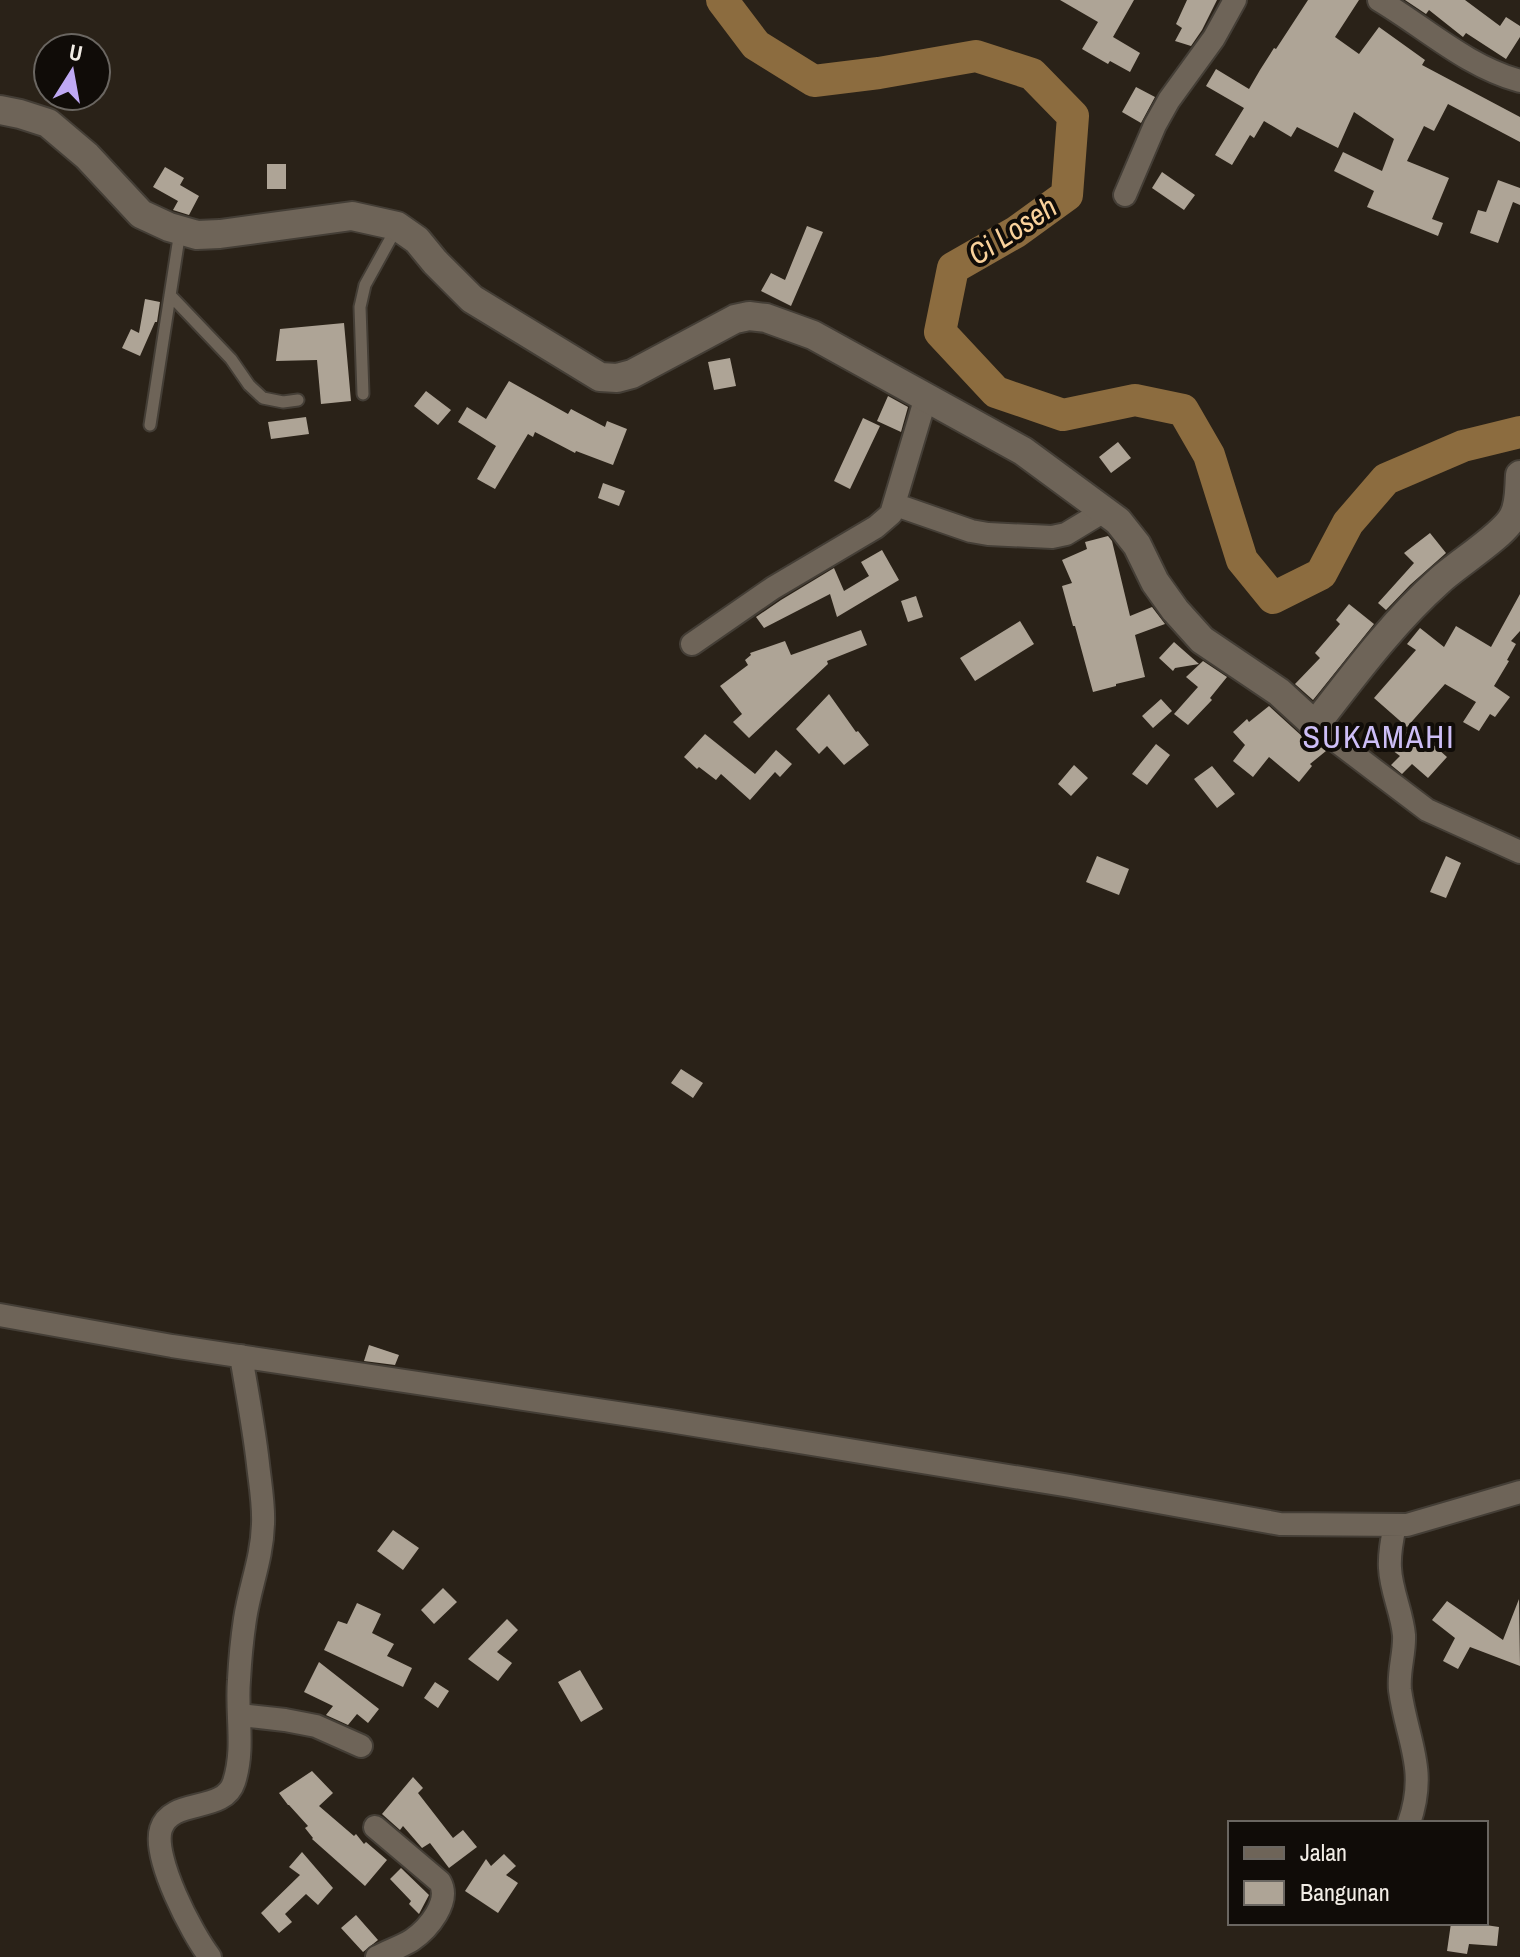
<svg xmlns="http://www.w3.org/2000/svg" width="1520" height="1957" font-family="'Archivo Narrow',sans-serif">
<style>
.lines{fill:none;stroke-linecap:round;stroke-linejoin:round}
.river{stroke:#8c6c3f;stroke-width:32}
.building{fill:#aea496}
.service-casing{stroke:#443e36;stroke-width:15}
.minor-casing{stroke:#443e36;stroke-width:26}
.tertiary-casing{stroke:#443e36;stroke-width:32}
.service{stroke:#6e6458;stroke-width:11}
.minor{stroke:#6e6458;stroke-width:22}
.tertiary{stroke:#6e6458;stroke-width:28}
.labels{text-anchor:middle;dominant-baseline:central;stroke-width:8;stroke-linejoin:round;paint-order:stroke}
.water-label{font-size:30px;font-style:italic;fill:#f9d19b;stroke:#100c08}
.quarter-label{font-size:32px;letter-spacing:2px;fill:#cdbef7;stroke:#100c08}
</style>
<rect width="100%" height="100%" fill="#2a2218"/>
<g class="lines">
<path class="river" d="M722,0l34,45 58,36 65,-8 97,-17 56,18 41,42 -6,79 -51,37 -63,36 -13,64 56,60 67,23 72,-15 48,10 26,45 33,105 31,38 48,-24 27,-51 38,-44 77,-33 57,-14"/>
</g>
<path class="building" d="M1060,0h74l-21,37 27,16 -10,19 -20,-11 -2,3 -26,-15 16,-27z
M1187,0h30l-15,30 -11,16 -16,-5 7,-13 -6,-4z
M1308,0h51l-24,37 24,17 20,-27 46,33 -3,5 98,52v25l-72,-38 -14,27 -10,-5 -17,35 42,17 -17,41 11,4 -5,13 -71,-29 7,-16 -40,-20 9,-19 39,19 12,-32 -40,-27 -16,36 -41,-21 -6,10 -27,-16 -10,17 -4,-3 -18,30 -17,-10 29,-47 -38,-22 10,-17 33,20 11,-19 14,-22 2,1z
M1405,0h60l35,26 6,-9 14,9v11l-14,22 -40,-26 -3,4 -34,-27 -3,4z
M1136,87l19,10 -14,26 -19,-11z
M267,164h19v25h-19z
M165,167l19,11 -4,7 19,11 -10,19 -16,-5 5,-9 -25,-14z
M1162,172l33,23 -11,15 -32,-22z
M1498,180l22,8v17l-7,-3 -15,41 -28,-10 8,-23 8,2z
M807,226l16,6 -32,74 -30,-15 10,-18 14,7z
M145,299l15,3 -3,20h-2l-15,34 -18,-8 9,-19 8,4z
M344,323l7,78 -30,3 -4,-44 -41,1 4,-32z
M730,358l6,28 -22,4 -6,-28z
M509,381l59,33 3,-5 34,18 2,-6 20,8 -14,36 -37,-14 -1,2 -40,-21 -2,5 -5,-3 -33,55 -18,-10 19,-33 -38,-24 9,-15 19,12z
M426,391l25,19 -13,15 -24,-19z
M888,396l20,11 -7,25 -24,-11z
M306,417l3,17 -38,5 -3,-17z
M863,418l17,8 -30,63 -16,-8z
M1118,442l13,16 -20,15 -12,-16z
M603,483l22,8 -6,15 -21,-8z
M1430,533l16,20 -36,32 -24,25 -8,-7 36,-40 -10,-10z
M1108,536l4,5 18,75 22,-9 13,17 -30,11 10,42 -29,7v2l-23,6 -18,-66h-2l-11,-40 10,-3 -10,-23 25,-11 -2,-7z
M882,550l17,30 -62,37 -7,-23 -66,34 -8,-11 25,-17 53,-32 10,23 25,-15 -8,-14z
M1520,594v37l-9,10 5,3 -9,16 2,1 -15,25 16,11 -15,20 -5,-3 -11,17 -16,-9 13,-20 -31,-18 -38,43 -33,-29 42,-48 -9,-6 13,-16 24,19 12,-21 35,21z
M916,596l7,21 -15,5 -7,-21z
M1349,604l25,20 -61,76 -18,-16 25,-26 -5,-5 25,-29 -4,-4z
M1020,621l14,23 -59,37 -15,-23z
M861,630l6,15 -40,16 1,3 -79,74 -16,-16 9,-8 -22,-28 28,-21 -3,-5 6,-5 -1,-2 35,-12 6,14z
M1174,642l25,22 -24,4 -2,3 -14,-13z
M1203,661l24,16 -17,21 2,2 -24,25 -14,-11 24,-27 -12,-10z
M829,694l27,38 2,-1 11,14 -25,20 -17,-19 -8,8 -23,-25z
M1161,699l11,12 -19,17 -11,-12z
M1269,706l35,32 10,4 12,9 -16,13 2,2 -13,16 -30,-25 -16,20 -20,-16 12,-16 -12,-13 14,-13 2,3z
M1412,726l35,31 -19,21 -16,-14 -10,10 -11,-9 9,-9 -8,-6z
M705,734l50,40 21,-24 16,14 -12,13 -5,-5 -25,28 -29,-26 -5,6 -17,-13 -2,2 -13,-12z
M1156,744l14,11 -23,30 -15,-11z
M1074,765l14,13 -17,18 -13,-12z
M1212,766l23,28 -18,14 -23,-29z
M1097,856l32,13 -10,26 -33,-13z
M1446,856l15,7 -15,35 -16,-6z
M681,1069l22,14 -10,15 -22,-15z
M369,1345l30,10 -4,10 -31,-4z
M393,1530l26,18 -16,22 -26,-19z
M443,1588l14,14 -23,22 -13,-14z
M1519,1599l1,67 -50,-19 -12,22 -15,-8 12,-23 -23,-18 15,-19 56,39z
M357,1603l24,11 -9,19 22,11 -7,12 25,12 -9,19 -79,-37 14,-29 9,3z
M507,1619l11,11 -21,22 15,11 -14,18 -30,-22z
M319,1662l60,47 -11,14 -11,-9 -9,11 -22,-10 7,-9 -29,-14z
M580,1670l23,39 -22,13 -23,-40z
M435,1682l14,9 -11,17 -14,-10z
M312,1771l21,22 -14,13 35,30 2,-2 8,10 2,-2 21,18 -22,26 -53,-47 1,-1 -8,-10 3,-2 -19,-21h-1l-9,-12z
M413,1777l10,11 -5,5 35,45 10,-8 14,17 -28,21 -19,-25 -8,5 -19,-22 -3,4 -18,-16z
M302,1852l31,36 -15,17 -12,-11 -21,20 7,8 -13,11 -18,-20 39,-38 -11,-8z
M504,1854l12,12 -10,9 12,8 -20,30 -33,-22 21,-32 5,7z
M401,1868l28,27 -10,19 -10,-10 2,-3 -21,-22z
M356,1915l22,25 -15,12 -22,-24z
M1451,1923h21l27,4 -2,19 -28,-2 -2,10 -20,-3z"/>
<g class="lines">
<defs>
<path id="service" d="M170,295l61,64 18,26 14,13 20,4 15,-2
M363,394l-3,-87 5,-22 32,-58
M150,425l30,-194"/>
<path id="minor" d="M1379,0c47,28 87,66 141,81
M1125,195l30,-70 14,-25 45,-62 21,-38
M896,505l75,26 17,3 64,3 14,-3 38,-23
M692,644l81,-56 103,-61 15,-13 35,-117
M1315,725l112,85 93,42
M0,1315l172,31 492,74 406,66 210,38 127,1 113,-33
M1395,1525c-3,14 -6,29 -5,43 1,23 12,44 14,67 1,18 -6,36 -4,55 7,51 28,79 9,133
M240,1715l45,5 31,6 45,20
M375,1827l65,55c11,20 -12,47 -28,58 -11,7 -24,11 -35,17
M210,1957c-18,-23 -58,-100 -49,-128 10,-32 63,-15 73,-47 11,-34 2,-68 5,-102 1,-20 3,-41 6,-61 5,-33 17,-60 18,-95 1,-20 -3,-41 -5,-60 -4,-36 -11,-72 -17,-108"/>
<path id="tertiary" d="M0,110l20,4 28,9 39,33 54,58 28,13 28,8 23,-1 132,-18 45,10 20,14 18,22 37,37 128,78 17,1 15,-4 103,-55 14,-3 17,2 47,17 210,116 95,70 19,24 18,37 20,28 27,30 77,52 36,33c39,-50 77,-102 124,-144 18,-17 64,-45 74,-64 7,-12 6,-28 7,-42"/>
</defs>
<use href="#service" class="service-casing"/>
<use href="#minor" class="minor-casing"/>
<use href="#tertiary" class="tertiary-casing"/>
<use href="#service" class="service"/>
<use href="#minor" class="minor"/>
<use href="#tertiary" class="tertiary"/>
</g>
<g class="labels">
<g class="water-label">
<text transform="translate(1012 230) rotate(-33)">Ci Loseh</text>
</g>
<g class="quarter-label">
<text x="1379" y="736">SUKAMAHI</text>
</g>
</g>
<rect x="1228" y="1821" width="260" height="104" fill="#100c08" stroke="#6a6661" stroke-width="2"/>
<rect x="1244" y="1847" width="40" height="12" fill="#6e6458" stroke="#6a6661" stroke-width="2"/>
<text x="1300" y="1861" font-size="24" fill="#f2ede6">Jalan</text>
<rect x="1244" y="1881" width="40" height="24" fill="#aea496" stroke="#6a6661" stroke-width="2"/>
<text x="1300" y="1901" font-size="24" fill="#f2ede6">Bangunan</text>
<g transform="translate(72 72) rotate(11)"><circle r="38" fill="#100c08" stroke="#6a6661" stroke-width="2"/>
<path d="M0-6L14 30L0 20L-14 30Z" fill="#bfa9f4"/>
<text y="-12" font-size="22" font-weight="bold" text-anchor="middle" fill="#f2ede6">U</text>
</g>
</svg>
